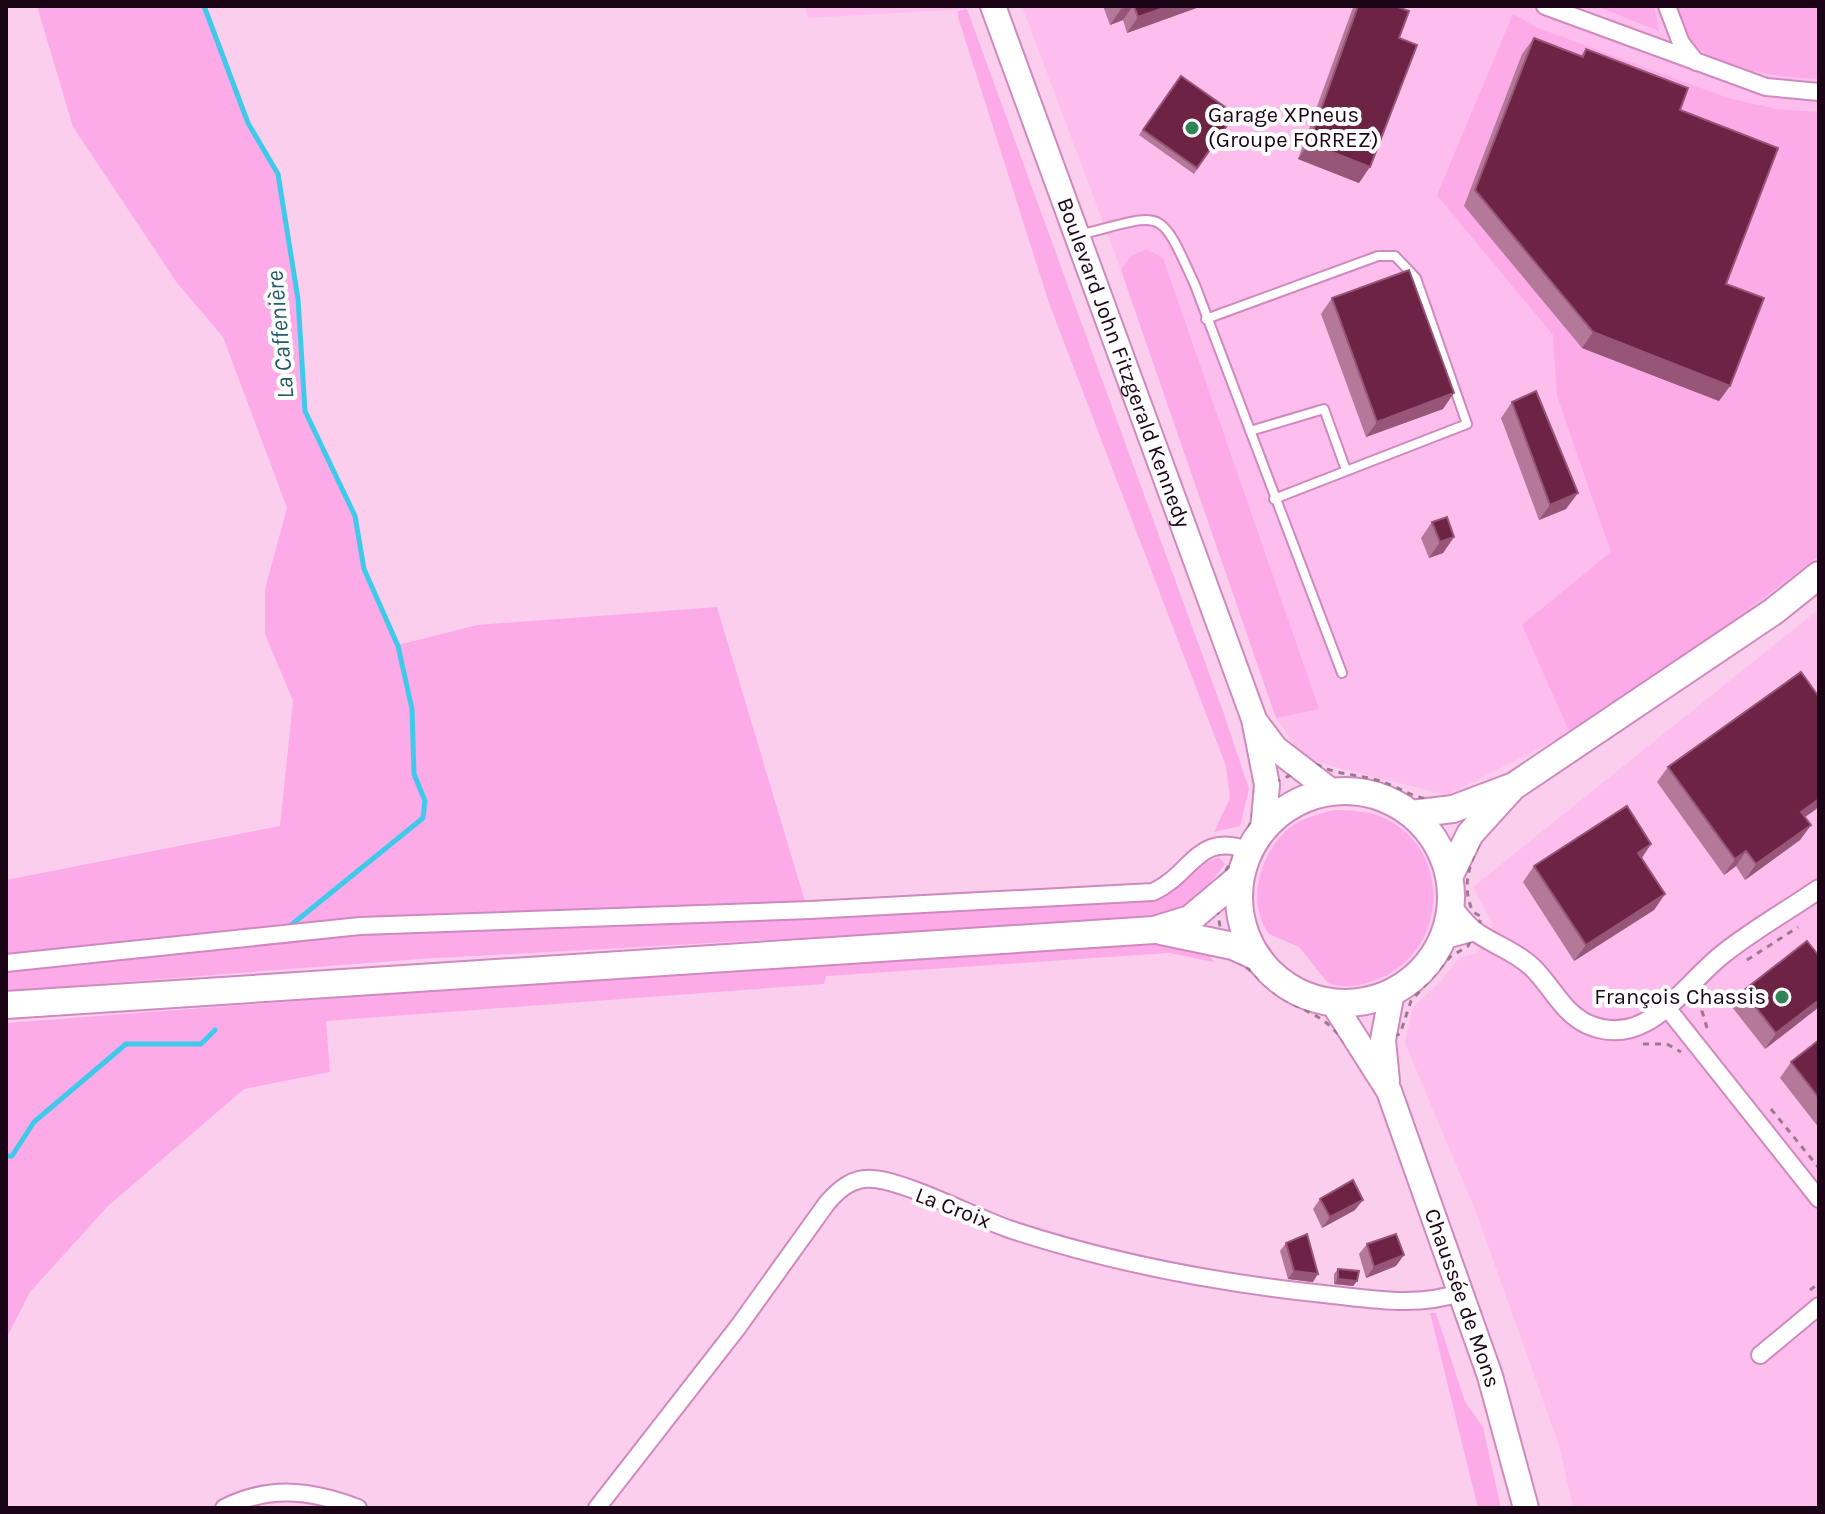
<svg xmlns="http://www.w3.org/2000/svg" width="1825" height="1514" font-family="Karla,sans-serif">
<style>
.built{fill:#fdbded}
.green{fill:#fcabe8}
.lines{fill:none;stroke-linecap:round;stroke-linejoin:round}
.stream{stroke:#40cae9;stroke-width:5}
.service-casing{stroke:#cf89be;stroke-width:12}
.minor-casing{stroke:#cf89be;stroke-width:20}
.tertiary-casing{stroke:#cf89be;stroke-width:22}
.primary-casing{stroke:#cf89be;stroke-width:28}
.trunk-casing{stroke:#cf89be;stroke-width:30}
.path{stroke:#9c7893;stroke-width:3;stroke-dasharray:6 6;stroke-linecap:butt}
.service{stroke:#fff;stroke-width:8}
.minor{stroke:#fff;stroke-width:16}
.tertiary{stroke:#fff;stroke-width:18}
.primary{stroke:#fff;stroke-width:24}
.trunk{stroke:#fff;stroke-width:26}
.wall{fill:#b47899}
.shaded-wall{fill:#975677}
.building{fill:#6c2344;stroke:#975677;stroke-width:2}
.poi-dot{fill:#308456;stroke:#fff;stroke-width:3}
.labels{text-anchor:middle;dominant-baseline:central;stroke-width:8;stroke-linejoin:round;paint-order:stroke}
.poi-label{font-size:22px;fill:#1b0316;stroke:#fff;text-anchor:start}
.street-label{font-size:22px;fill:#1b0316;stroke:#fff}
.water-label{font-size:24px;font-style:italic;fill:#245b68;stroke:#fff}
</style>
<rect width="100%" height="100%" fill="#fbceee"/>
<path class="built" d="M805,6h161l1,3 -159,9z
M1022,6h797v550l-63,50 -186,127 -123,62 -143,-36 -28,-41 -155,-448z
M1819,609v899h-246l-14,-63 -83,-233 -71,-169 8,-36 27,-25 19,-24 18,-5 16,-29 -20,-37z"/>
<path class="green" d="M37,6h167l44,117 30,51 20,125 7,112 50,105 9,53 34,76 79,-20 240,-18 89,298 -446,18 -354,35v-78l274,-54 13,-125 -28,-67v-45l22,-81 -64,-171 -46,-54 -104,-156z
M1596,6h58l5,24v1z
M1674,6h145v73c-39,-2 -102,-8 -130,-39 -8,-9 -11,-22 -15,-34z
M967,9l257,705 25,75 -9,37 -26,6 16,-34 -4,-32 -177,-463 -91,-286v-6z
M1513,14l25,14 190,70 48,11 43,3v444l-124,93 -125,84 -48,-108 89,-73 -54,-156 -4,-61 -116,-140z
M1146,249l17,9 156,451 -43,9 -155,-448 10,-14z
M1334,810c19,0 37,1 54,10 67,35 57,135 -12,160 -15,6 -33,9 -48,3l-29,-36 -30,-13c-24,-33 -8,-85 23,-108 13,-9 27,-12 42,-16z
M1219,857l6,7 -23,29 2,5 -40,20 -744,41 -414,32v-23l354,-35 796,-33 24,-14 17,-20z
M1165,944l40,5 9,13 -45,-9 -343,23 -2,8 -498,37 4,51 -86,17 -136,117 -78,86 -24,47v-316l409,-31z
M1430,1313h6l29,89 18,25 18,81h-23z"/>
<g class="lines">
<path class="stream" d="M204,6l44,117 30,51 20,125 7,112 50,105 9,53 34,77 14,63 2,65 11,27 -2,17 -133,108
M6,1156h6l22,-34 92,-78h75l14,-14"/>
<defs>
<path id="service" d="M1082,234c83,-20 76,-30 113,51l147,388
M1206,319l172,-63h17l21,22 51,146 -193,75
M1250,431l74,-22 22,61"/>
<path id="minor" d="M1545,6l221,81 53,5
M1667,6l14,37 15,19
M6,963l354,-37 450,-16 343,-18c40,-18 44,-62 97,-41
M1668,1009l151,190
M1760,1355l59,-49
M224,1508c45,-23 88,-18 134,0
M597,1508l141,-181 89,-124c12,-14 26,-26 46,-24 32,2 101,38 136,50 103,34 208,54 315,65 47,5 93,14 138,-2"/>
<path id="tertiary" d="M1451,905c7,9 15,20 25,27 18,13 39,19 56,35 19,18 30,45 55,57 60,27 96,-39 136,-70 30,-24 64,-43 96,-65
M1442,940l33,-9"/>
<g id="primary">
<path id="s1" d="M993,6l261,713 13,66 -4,44"/>
<path d="M1257,724l18,24 56,43"/>
<path id="s2" d="M1333,1003l56,88 101,285 36,132"/>
<path d="M1387,1081l-4,-41 9,-48"/>
</g>
<path id="trunk" d="M1239 897a106 106 0 1 1 212 0a106 106 0 1 1-212 0Z
M1411,814l42,-5 61,-23 260,-175 45,-36
M1450,875l20,-41 40,-44
M1161,931l72,15 24,11
M6,1005l1148,-75 36,-11 50,-42"/>
</defs>
<use href="#service" class="service-casing"/>
<use href="#minor" class="minor-casing"/>
<use href="#tertiary" class="tertiary-casing"/>
<use href="#primary" class="primary-casing"/>
<use href="#trunk" class="trunk-casing"/>
<path class="path" d="M1316,764c19,10 36,10 57,15 24,5 48,27 73,19l32,48c-10,23 -16,42 -5,66l9,5 -14,29 -18,11 -39,44 -11,33 -50,16c-24,-36 -37,-33 -70,-54 -20,-14 -33,-33 -56,-42l-10,-68c19,-23 44,-64 41,-95z
M1747,960l51,-33
M1707,1028l-5,-17 10,-20
M1643,1044h24l14,8
M1771,1109l48,59
M1810,1290l9,-7"/>
<use href="#service" class="service"/>
<use href="#minor" class="minor"/>
<use href="#tertiary" class="tertiary"/>
<use href="#primary" class="primary"/>
<use href="#trunk" class="trunk"/>
</g>
<path class="wall" d="M1103,6h99l-75,27 -4,-13 -13,5z
M1354,6h41l4,32 -40,145 -61,-24 54,-149z
M1534,38l47,18 5,-7 94,61 46,174 4,102 -11,15 -137,-53 -118,-142 58,-152z
M1181,76l54,38 -41,60 -55,-39z
M1332,298l111,111 -77,28 -45,-123z
M1512,402l54,107 -27,11 -38,-102z
M1432,522l22,15 -11,16 -14,5 -8,-20z
M1819,697v110l-14,10 6,8 -11,15 -55,40 -9,-14 -12,9 -67,-93 11,-15z
M1651,844l-9,14 23,36 -11,16 -80,51 -51,-79 11,-16z
M1743,991l76,16 -54,42 -33,-42z
M1819,1040v88l-39,-50 11,-16z
M1320,1199l35,11 -33,18 -9,-19z
M1286,1243l27,39 -25,-3 -8,-28z
M1367,1244l29,22 -30,12 -7,-24z
M1338,1269l19,12 -4,5 -19,-2v-10z"/>
<path class="shaded-wall" d="M1129,6h4l-10,14 -13,5 11,-16z
M1169,6h33l-75,27 11,-16z
M1309,143l61,24 -11,16 -61,-24z
M1593,332l137,54 -11,15 -137,-53z
M1454,393l-11,16 -77,28 11,-15z
M1578,493l-12,16 -27,11 11,-15z
M1454,537l-11,16 -14,5 11,-16z
M1819,799v8l-28,20 10,-15z
M1811,825l-11,15 -55,40 11,-16z
M1651,844l-11,16 -2,-7z
M1746,851l-10,15 -12,9 11,-16z
M1665,894l-11,16 -80,51 12,-16z
M1819,1000v7l-54,42 11,-16z
M1363,1200l-8,10 -33,18 8,-11z
M1404,1255l-8,11 -30,12 8,-11z
M1294,1271l24,3 -5,8 -25,-3z
M1338,1279l19,2 -4,5 -19,-2z"/>
<path class="building" d="M1134,6h35l-31,11z
M1358,6h37l14,5 -10,27 18,7 -47,122 -61,-24z
M1534,38l49,19 3,-8 102,39 -8,22 98,38 -52,136 38,14 -34,88 -137,-54 -118,-142z
M1181,76l54,38 -38,54 -54,-38z
M1409,270l45,123 -77,29 -45,-124z
M1536,391l42,102 -28,12 -38,-103z
M1447,517l7,20 -14,5 -8,-20z
M1801,672l18,25v102l-18,13 10,13 -55,39 -10,-13 -11,8 -67,-92z
M1627,806l24,38 -13,9 27,41 -79,51 -52,-79z
M1807,941l12,15v44l-43,33 -33,-42z
M1819,1040v58l-28,-36z
M1353,1180l10,20 -33,17 -10,-18z
M1307,1234l11,40 -24,-3 -8,-28z
M1396,1234l8,21 -30,12 -7,-23z
M1338,1269l21,2 -2,10 -19,-2z"/>
<g class="poi-dot">
<circle cx="1192" cy="128" r="8"/>
<circle cx="1782" cy="997" r="8"/>
</g>
<g class="labels">
<g class="poi-label">
<text x="1208" y="115">Garage XPneus<tspan x="1208" dy="25">(Groupe FORREZ)</tspan></text>
<text x="1766" y="997" text-anchor="end">François Chassis</text>
</g>
<g class="street-label">
<text stroke="none"><textPath href="#s1" startOffset="380">Boulevard John Fitzgerald Kennedy</textPath></text>
<text transform="translate(953 1208) rotate(21)">La Croix</text>
<text stroke="none"><textPath href="#s2" startOffset="324">Chaussée de Mons</textPath></text>
</g>
<g class="water-label">
<text transform="translate(280 335) rotate(-95)">La Caffenière</text>
</g>
</g>
<rect width="1825" height="1514" fill="none" stroke="#1b0316" stroke-width="16"/>
</svg>
